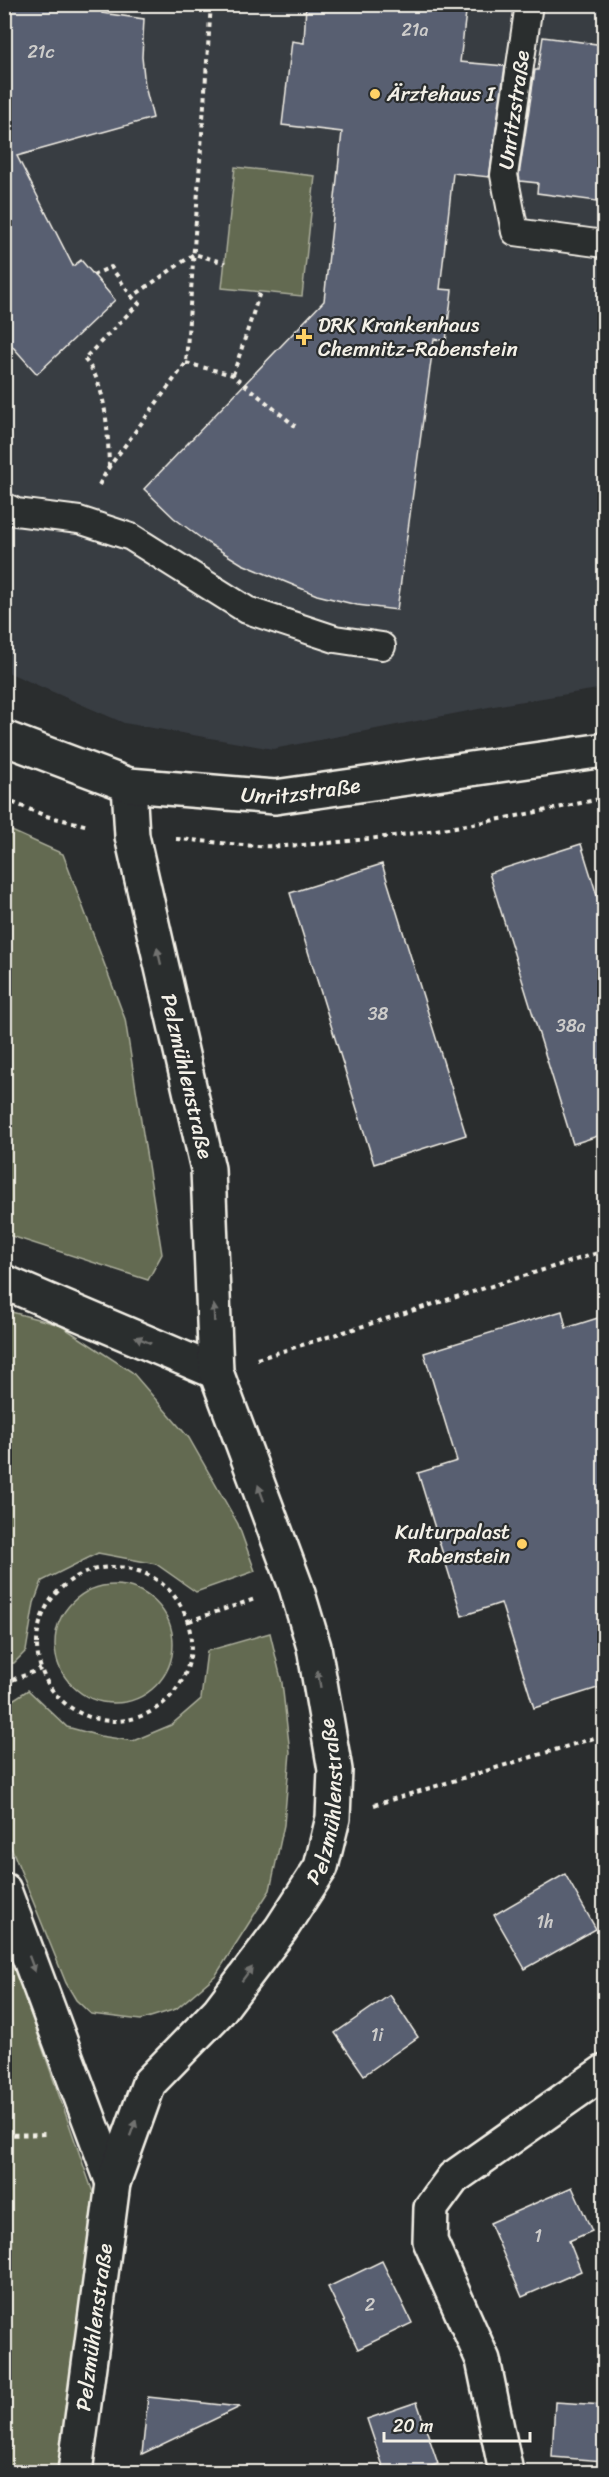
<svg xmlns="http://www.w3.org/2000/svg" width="609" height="2477" font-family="Sriracha,sans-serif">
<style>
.built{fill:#383c42}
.green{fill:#636b51;stroke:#acae9c;stroke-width:1.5}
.building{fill:#595f71;stroke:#f4f1e8;stroke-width:1.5}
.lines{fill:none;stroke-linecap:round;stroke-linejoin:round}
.lane-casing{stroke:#f4f1e8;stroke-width:30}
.street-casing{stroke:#f4f1e8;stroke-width:38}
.secondary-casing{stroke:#f4f1e8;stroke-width:38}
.path{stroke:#f4f1e8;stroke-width:4;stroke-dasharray:4.5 4.5;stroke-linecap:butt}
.lane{stroke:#2a2d2e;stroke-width:26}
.street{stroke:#2a2d2e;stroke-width:33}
.secondary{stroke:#2a2d2e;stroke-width:33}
.oneway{fill:#71726f}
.poi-dot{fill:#ffd166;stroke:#2a2d2e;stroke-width:2}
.labels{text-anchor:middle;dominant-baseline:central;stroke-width:4.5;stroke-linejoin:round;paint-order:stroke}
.number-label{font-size:18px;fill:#cdccca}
.poi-label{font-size:21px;fill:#f4f1e8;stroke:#2a2d2e;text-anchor:start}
.street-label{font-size:21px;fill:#f4f1e8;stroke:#2a2d2e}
</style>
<rect width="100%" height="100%" fill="#2a2d2e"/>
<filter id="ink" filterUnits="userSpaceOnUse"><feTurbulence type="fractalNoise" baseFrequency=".0167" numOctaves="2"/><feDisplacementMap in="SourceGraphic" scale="12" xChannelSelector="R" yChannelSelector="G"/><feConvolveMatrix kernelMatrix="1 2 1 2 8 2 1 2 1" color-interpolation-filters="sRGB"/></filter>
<g filter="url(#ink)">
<path class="built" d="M5,5h599v683l-110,18 -221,43 -149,-26 -119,-52z"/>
<path class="green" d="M235,167l80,9 -13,120 -80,-8z
M5,828l58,26 62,165 37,235 -14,26 -143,-46z
M4,1310l56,15 72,47 57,66 49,86 17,47 -59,21 -40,-28 -58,-11 -56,28 -8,22 -8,48 -12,12 -9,1z
M55 1644a59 59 0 1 1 118 0a59 59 0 1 1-118 0Z
M270,1633l12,50 8,69 -6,73 -14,65 -54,85 -40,34 -35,11 -50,-6 -15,-14 -10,-17 -61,-151v-127l23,-15 39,37 33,9 33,5 38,-16 30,-26 6,-48z
M4,1938l92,263 -34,271h-57z"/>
<path class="building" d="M4,4h99l-1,9 42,6 -2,38 3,29 8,32 -136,38 56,110 8,-6 34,40 -78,74 -33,-37z
M306,4h161l-7,58 45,4 -16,111 -36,-4 -13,116 12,1 -6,51 -12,-2 -37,271 -40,-5 -40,-10 -75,-31 -36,-22 -32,-24 -30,-29 180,-188 18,-169 -60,-7 10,-84 12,2z
M543,37l61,8v157l-67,-9 1,-10 -18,-2 -1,-6 16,-105h3z
M581,844l23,74v216l-31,10 -84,-271z
M382,864l84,271 -92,29 -84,-271z
M562,1311l4,17 38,-12v370l-70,22 -33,-105 -39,13 -44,-143 39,-12 -33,-108z
M565,1874l31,55 -71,40 -31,-54z
M390,1995l28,42 -54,38 -29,-42z
M572,2187l20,44 -23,10 12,30 -59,26 -32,-74z
M382,2261l30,62 -54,26 -30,-62z
M148,2397l92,10 -98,47z
M417,2402l21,62 -24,8h-29l-18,-53z
M555,2402l49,3v56l-52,-4z"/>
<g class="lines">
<defs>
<path id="lane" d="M529,4l-25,171 11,57 89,12
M4,506l12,6 63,8 52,17 116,73 88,29 47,7"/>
<g id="street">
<path d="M4,1282l212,90"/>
<path d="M4,1890l109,293"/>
<path id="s1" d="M75,2472l38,-289 36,-100 70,-72 62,-82 40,-62 12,-49 2,-48 -21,-123 -18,-60 -80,-215 -8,-203 -76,-333 -3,-51"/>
<path d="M506,2472l-23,-112 -53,-119 1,-33 22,-30 151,-106"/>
</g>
<g id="secondary">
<path id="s2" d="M4,738l125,47 146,12 329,-47"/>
</g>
</defs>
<use href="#lane" class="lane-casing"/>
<use href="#street" class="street-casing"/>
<use href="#secondary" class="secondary-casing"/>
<path class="path" d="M93,275l18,-8 21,30 62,-43 31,9
M186,363l47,12 62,51
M233,375l27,-83
M109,467c-1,-32 -2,-85 -25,-108l55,-56 -7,-6
M99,485l10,-18 77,-104 25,-359
M4,799l42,17 43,10
M176,839c36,2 74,9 109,7 109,-6 214,-25 319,-48
M257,1359l347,-108
M37 1644a77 77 0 1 1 154 0a77 77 0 1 1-154 0Z
M189,1621l66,-22
M4,1683l37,-14
M374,1805l230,-70
M4,2135l45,-1"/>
<use href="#lane" class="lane"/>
<use href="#street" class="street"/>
<use href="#secondary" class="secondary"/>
</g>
<defs><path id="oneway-solid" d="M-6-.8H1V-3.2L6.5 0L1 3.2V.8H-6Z" transform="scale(1.5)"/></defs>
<g class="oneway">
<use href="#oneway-solid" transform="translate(159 956) rotate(-103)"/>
<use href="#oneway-solid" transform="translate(214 1313) rotate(-92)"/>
<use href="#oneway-solid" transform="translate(143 1340) rotate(-157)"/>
<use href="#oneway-solid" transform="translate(261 1493) rotate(-110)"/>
<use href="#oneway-solid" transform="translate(319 1679) rotate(-100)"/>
<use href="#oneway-solid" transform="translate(32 1964) rotate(70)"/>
<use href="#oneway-solid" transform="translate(247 1974) rotate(-53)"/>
<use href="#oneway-solid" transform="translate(133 2128) rotate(-70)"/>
</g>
</g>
<g class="poi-dot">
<circle cx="375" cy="94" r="6"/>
<path d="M301 328h6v6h6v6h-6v6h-6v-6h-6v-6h6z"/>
<circle cx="522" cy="1544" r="6"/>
</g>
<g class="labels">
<g class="number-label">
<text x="415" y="30">21a</text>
<text x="41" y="52">21c</text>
<text x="378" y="1014">38</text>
<text x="571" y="1026">38a</text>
<text x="545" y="1922">1h</text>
<text x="377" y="2035">1i</text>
<text x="538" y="2236">1</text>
<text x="370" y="2305">2</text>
</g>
<g class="poi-label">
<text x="387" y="94">Ärztehaus I</text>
<text x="318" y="325">DRK Krankenhaus<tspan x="318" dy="24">Chemnitz-Rabenstein</tspan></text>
<text x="510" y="1532" text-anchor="end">Kulturpalast<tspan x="510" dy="24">Rabenstein</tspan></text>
</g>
<g class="street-label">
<text transform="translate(514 110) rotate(-82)">Unritzstraße</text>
<text stroke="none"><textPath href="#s2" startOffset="306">Unritzstraße</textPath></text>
<text transform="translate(187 1076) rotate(77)">Pelzmühlenstraße</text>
<text stroke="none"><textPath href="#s1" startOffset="741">Pelzmühlenstraße</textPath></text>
<text stroke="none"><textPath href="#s1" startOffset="146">Pelzmühlenstraße</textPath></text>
</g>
</g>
<rect width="609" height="2477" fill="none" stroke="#2a2d2e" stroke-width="24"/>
<rect x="12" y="12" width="585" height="2453" fill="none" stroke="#f4f1e8" stroke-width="2" filter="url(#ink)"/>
<path d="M384 2432v9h146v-9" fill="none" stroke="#f4f1e8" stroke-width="3"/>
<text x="393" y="2432" font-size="18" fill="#f4f1e8" stroke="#2a2d2e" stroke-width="4.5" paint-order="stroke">20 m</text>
</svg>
